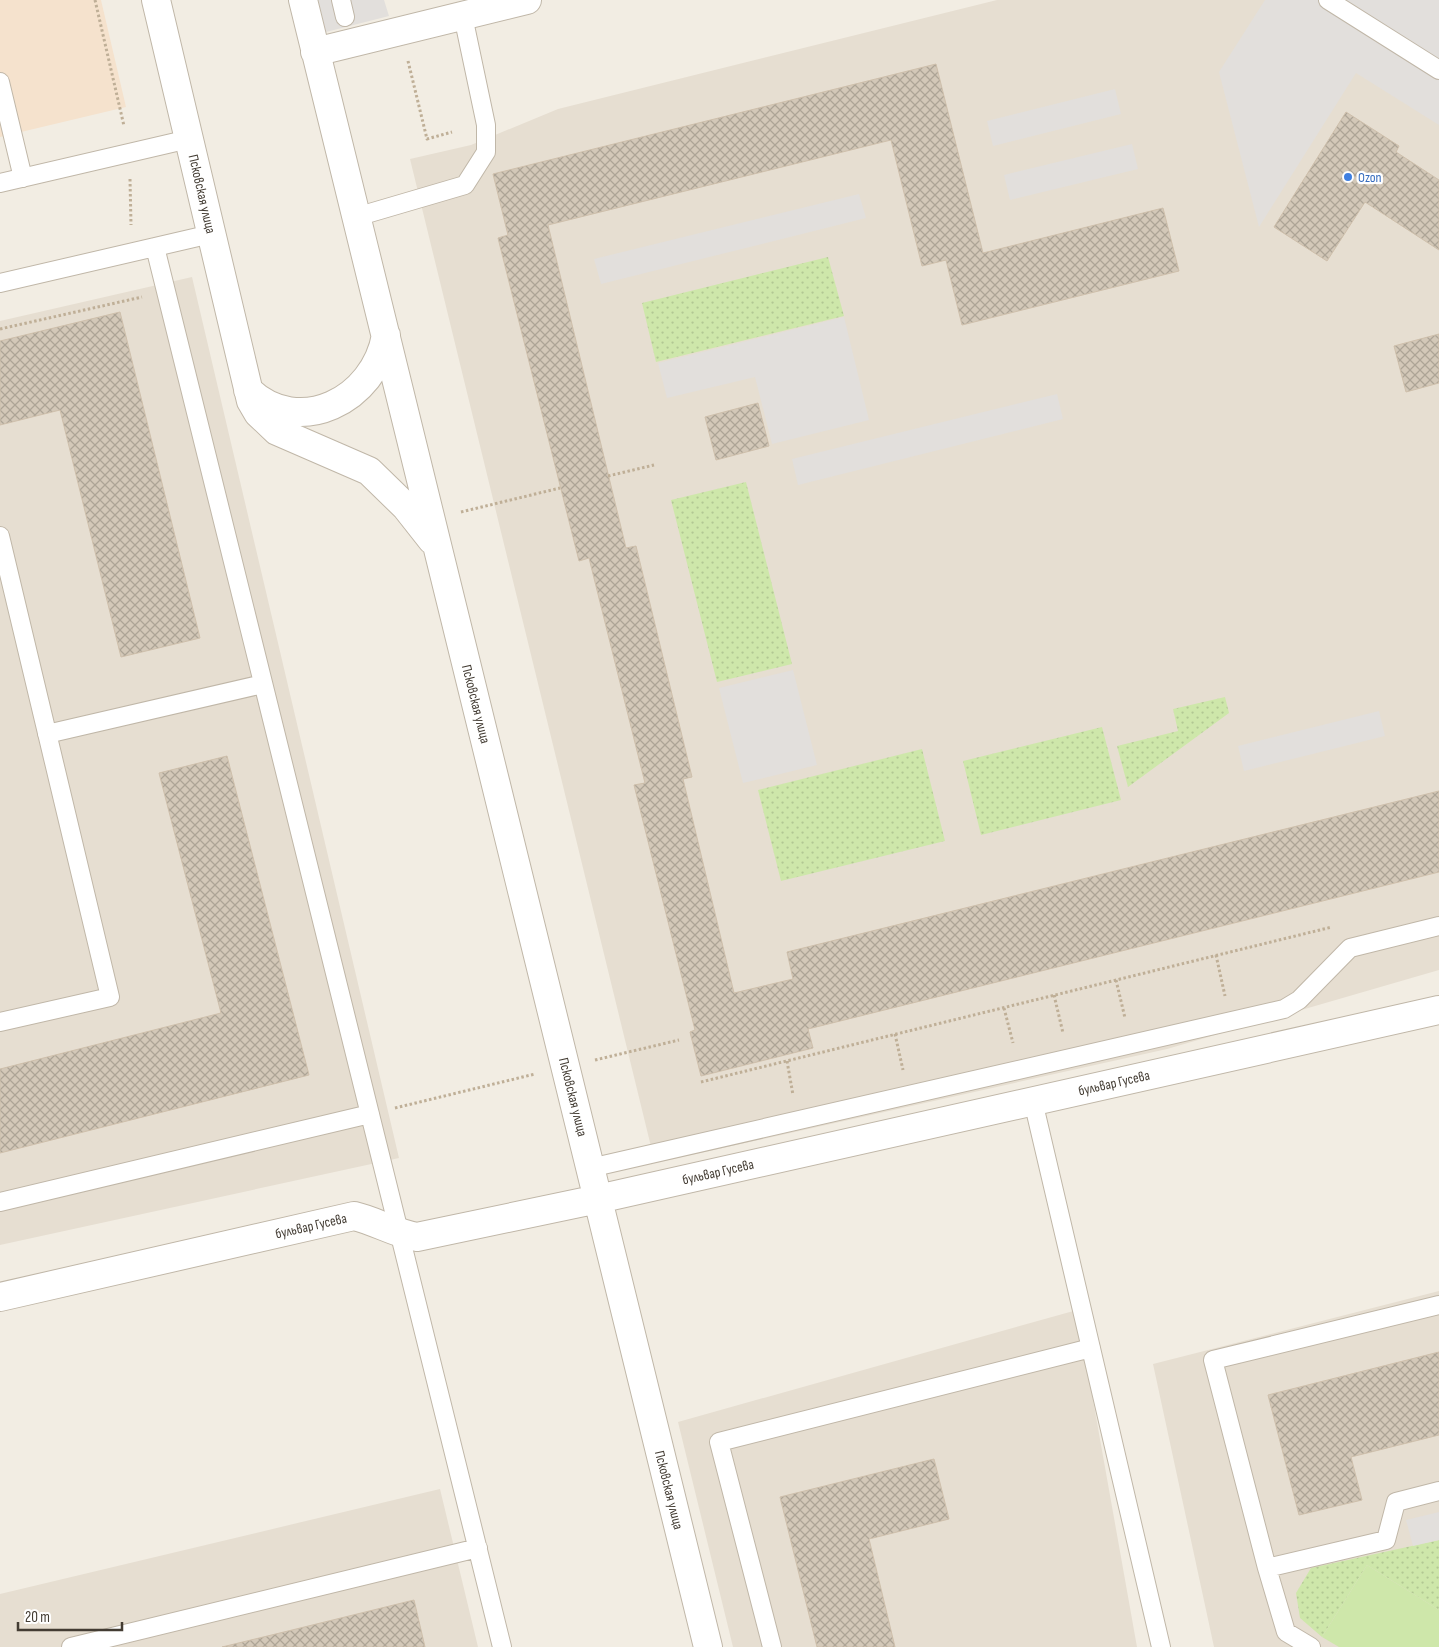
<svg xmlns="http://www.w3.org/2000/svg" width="1439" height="1647" font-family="'Sofia Sans Condensed',sans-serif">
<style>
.residential{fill:#e6ded1}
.commercial{fill:#f5e2cd}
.park{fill:url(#park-dots)}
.pitch{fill:#cee7aa}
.parking{fill:#e2dfdc}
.building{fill:url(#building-cross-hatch);stroke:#cebfab}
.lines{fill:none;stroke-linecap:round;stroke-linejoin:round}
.service-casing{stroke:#c0b7a8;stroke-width:20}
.minor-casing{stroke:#c0b7a8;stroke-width:30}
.path{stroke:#bfaf97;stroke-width:3;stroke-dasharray:2.5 2.5;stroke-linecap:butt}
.service{stroke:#fff;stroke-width:18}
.minor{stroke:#fff;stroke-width:28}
.shop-dot{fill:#3f7fe0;stroke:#fff;stroke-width:2}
.labels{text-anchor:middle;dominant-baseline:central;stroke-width:4.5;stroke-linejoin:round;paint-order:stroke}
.shop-label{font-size:14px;fill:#366cbe;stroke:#fff;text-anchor:start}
.street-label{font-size:14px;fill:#433c33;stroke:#fff}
</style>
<defs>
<pattern id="park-dots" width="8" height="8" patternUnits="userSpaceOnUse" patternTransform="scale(1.25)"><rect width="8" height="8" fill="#cee7aa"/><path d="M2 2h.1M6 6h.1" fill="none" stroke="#b2c793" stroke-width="1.8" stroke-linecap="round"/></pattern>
<pattern id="building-cross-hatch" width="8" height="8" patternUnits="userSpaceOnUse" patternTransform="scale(1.25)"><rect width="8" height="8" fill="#d3c8b8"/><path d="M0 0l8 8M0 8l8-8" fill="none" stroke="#ada496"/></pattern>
</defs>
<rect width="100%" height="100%" fill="#f2ede3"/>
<path class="residential" d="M997,0h442v970l-272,79 -512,114 -245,-1004 61,-14 87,-36z
M192,277l207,881 -399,87v-924z
M1439,1291v356h-225l-61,-283z
M1077,1310l60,337h-404l-55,-225z
M440,1489l38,158h-478v-53z"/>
<path class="commercial" d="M0,0h101l25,107 -126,30z"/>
<path class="park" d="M828,257l16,59 -188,46 -14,-59z
M746,482l46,182 -75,18 -46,-182z
M1225,697l4,16 -101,74 -11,-41 61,-15 -5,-22z
M1102,727l19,73 -140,35 -18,-74z
M922,749l23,92 -164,40 -23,-91z
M1439,1540v70l-72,-45 -45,72 -22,-19 -4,-25 15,-25z"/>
<path class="pitch" d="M1367,1565l72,45v37h-100l-17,-10z"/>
<path class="parking" d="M318,0h66l5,16 -63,16z
M1265,0h174v125l-83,-52 -97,154 -40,-155z
M1115,89l6,25 -128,32 -6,-25z
M1132,144l6,25 -128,31 -6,-25z
M859,194l7,24 -265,66 -7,-25z
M844,317l25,103 -97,24 -17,-67 -88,21 -9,-35z
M1057,394l6,25 -265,66 -6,-26z
M793,670l24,95 -74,18 -24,-95z
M1379,711l6,25 -141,35 -6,-25z
M1439,1512v28l-26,6 -7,-26z"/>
<path class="building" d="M936,64l47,189 180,-45 16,63 -217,54 -16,-65 -24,6 -31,-126 -343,85 78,323 10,-2 56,231 -9,2 51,214 59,-14 -6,-27 652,-161v81l-631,157 5,19 -112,28 -11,-44 5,-2 -61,-245 11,-2 -56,-225 -10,3 -81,-323 10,-3 -15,-61z
M1346,112l53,34 -3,6 43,28v70l-74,-48 -38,59 -53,-34z
M120,312l80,326 -79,19 -61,-247 -60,15v-84z
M1439,334v49l-33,9 -12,-46z
M758,403l11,43 -53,14 -11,-43z
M227,756l82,319 -309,78v-84l221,-56 -62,-240z
M1439,1352v83l-88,22 11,43 -63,15 -31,-120z
M934,1459l15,60 -80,20 26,108h-78l-37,-150z
M414,1600l11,47h-203l66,-16z"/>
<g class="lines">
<defs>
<path id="service" d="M341,0l4,17
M1328,0l111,70
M0,82l23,96
M0,183l189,-44
M356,217l109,-32 21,-33v-27l-23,-109
M155,247l347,1400
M0,283l211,-49
M0,536l110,461 -110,25
M47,734l216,-50
M1033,1101l128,546
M590,1168l694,-159 15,-9 51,-52 89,-22
M0,1202l370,-88
M1439,1305l-226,55 54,208 119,-28 10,-38 43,-11
M1267,1568l19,64 25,15
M71,1647l407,-99
M772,1647l-53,-205 372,-94"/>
<path id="minor" d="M156,0l95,401 7,12 19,18 92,40 37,36 26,33
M303,0l405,1647
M315,52l212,-52
M248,390c51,49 127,10 138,-55
M0,1297l354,-81c22,5 40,17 63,21l181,-38 841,-189"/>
</defs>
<use href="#service" class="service-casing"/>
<use href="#minor" class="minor-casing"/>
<path class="path" d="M95,0l29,126
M408,61l19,78 25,-7
M130,179l1,46
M0,329l142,-32
M608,476l46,-11
M461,512l99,-24
M1216,955l9,41
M1116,980l9,38
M1054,995l9,38
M1004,1008l9,35
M895,1034l8,36
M595,1060l84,-20
M787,1061l6,34
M701,1082l631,-155
M395,1108l140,-34"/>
<use href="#service" class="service"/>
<use href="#minor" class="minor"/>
</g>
<circle class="shop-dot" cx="1348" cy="177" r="5"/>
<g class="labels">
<g class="shop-label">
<text x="1358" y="177">Ozon</text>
</g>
<g class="street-label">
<text transform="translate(202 194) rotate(77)">Псковская улица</text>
<text transform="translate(476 704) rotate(76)">Псковская улица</text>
<text transform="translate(1114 1083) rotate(-13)">бульвар Гусева</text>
<text transform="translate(573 1097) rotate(76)">Псковская улица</text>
<text transform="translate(718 1172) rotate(-13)">бульвар Гусева</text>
<text transform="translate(311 1226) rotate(-13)">бульвар Гусева</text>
<text transform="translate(669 1490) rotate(76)">Псковская улица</text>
</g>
</g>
<path d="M18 1622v8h104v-8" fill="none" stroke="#433c33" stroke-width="2.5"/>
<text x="25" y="1622" font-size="15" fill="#433c33" stroke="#ffffff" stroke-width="4" paint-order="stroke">20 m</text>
</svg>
